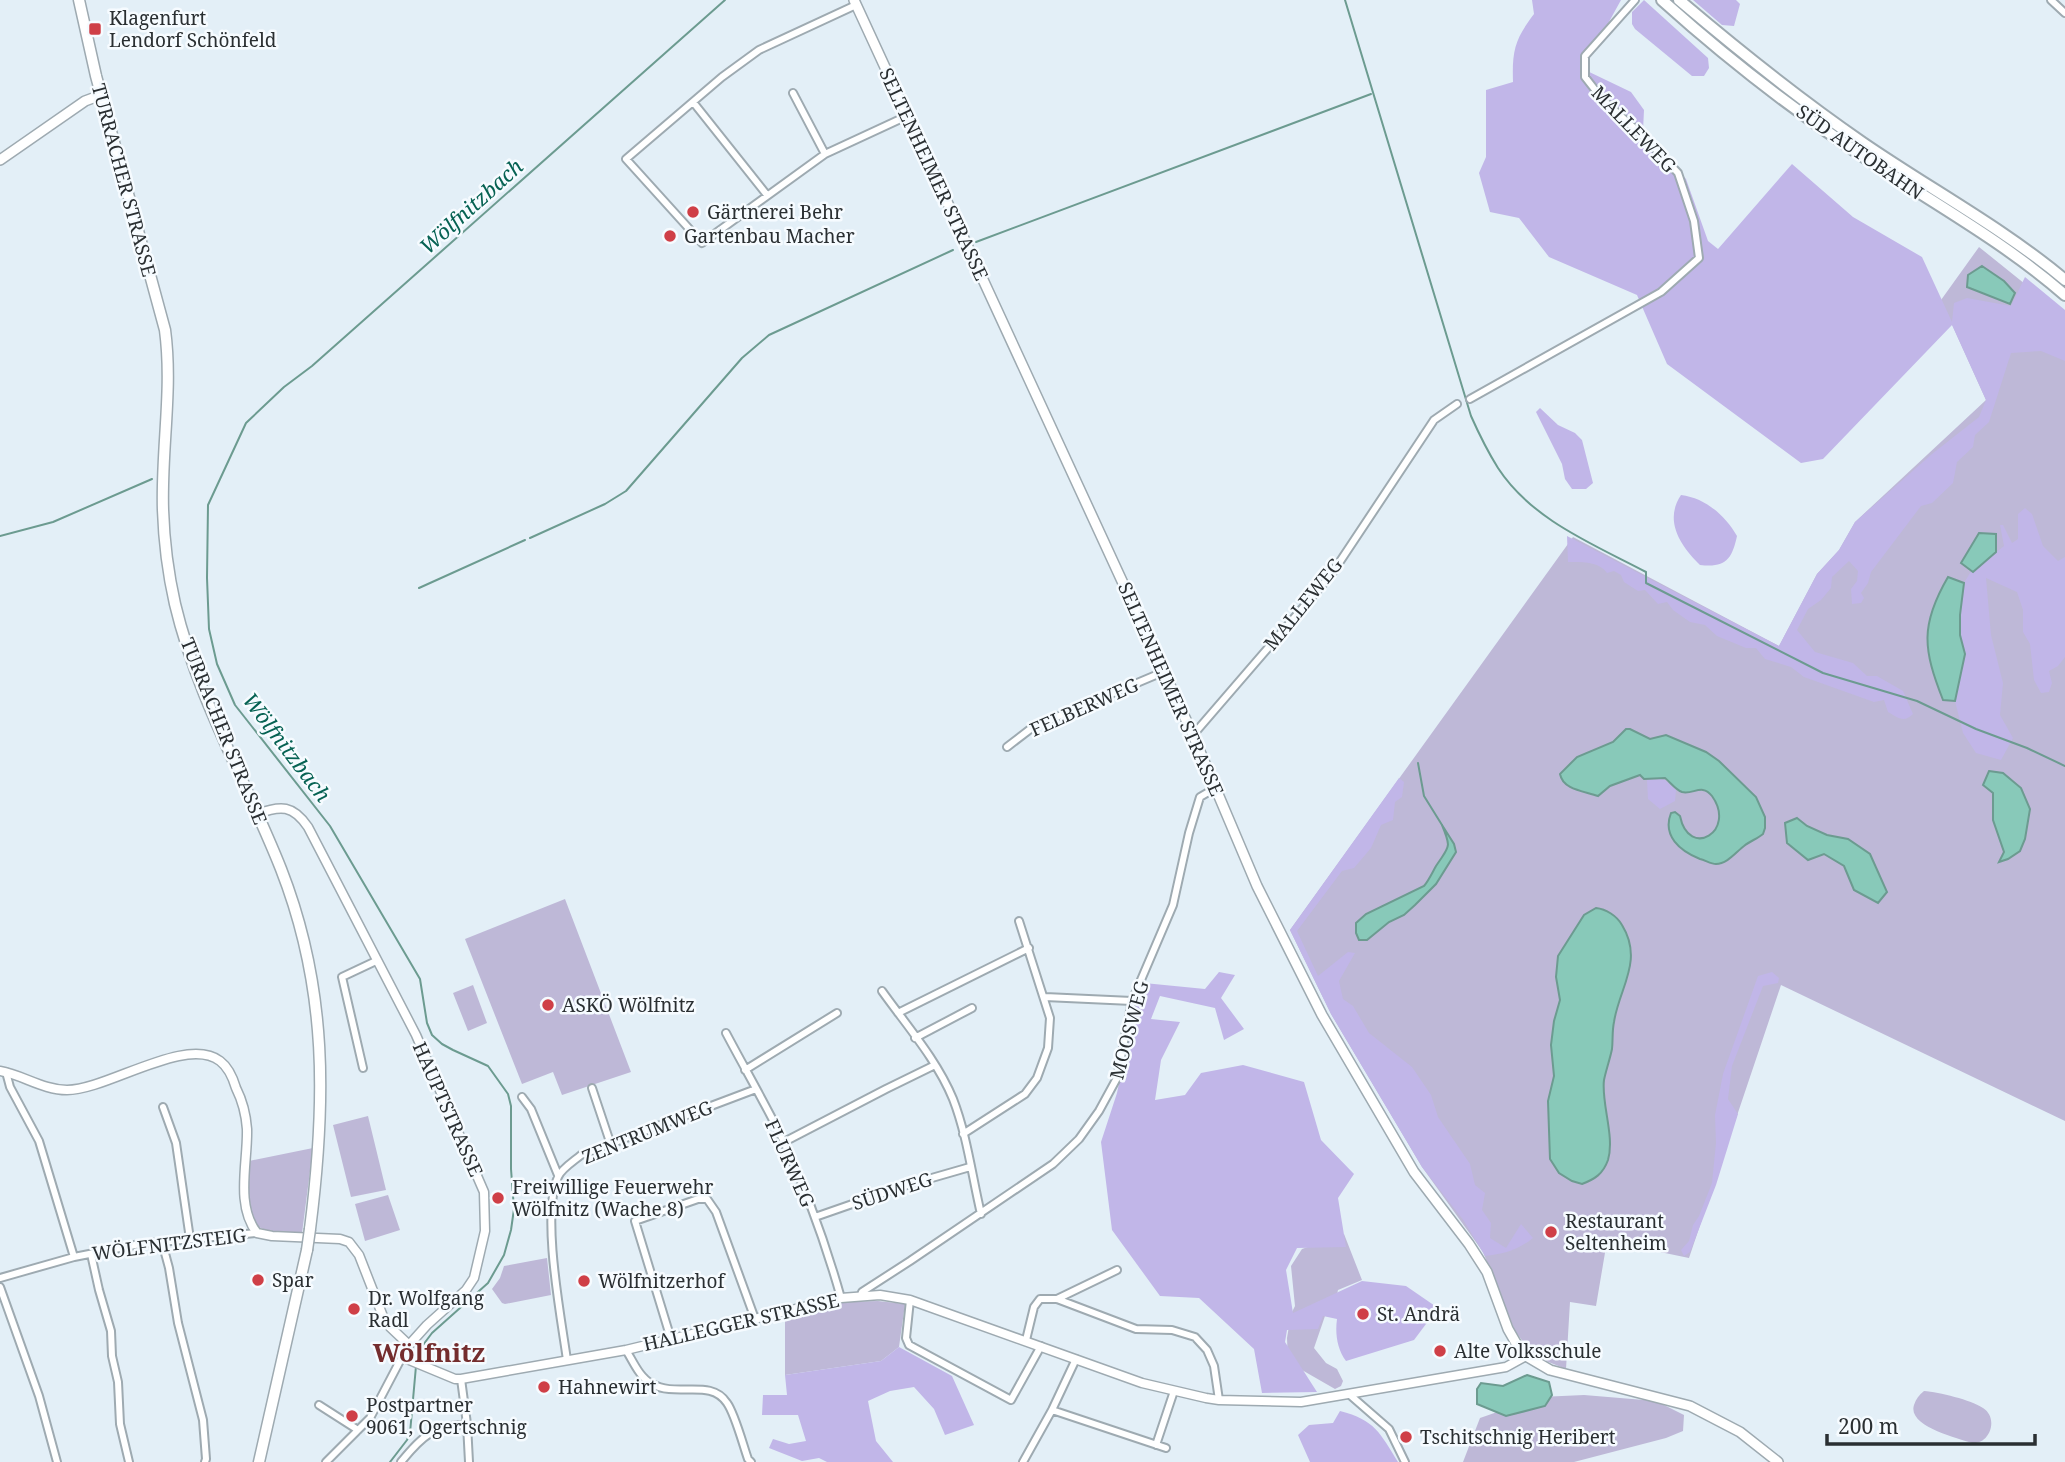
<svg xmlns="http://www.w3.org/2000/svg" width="2065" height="1462" font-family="'Noto Serif',serif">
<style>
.green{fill:#beb8d7}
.forest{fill:#c1b6e8}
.water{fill:#88c9b9;stroke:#6c9b90;stroke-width:2}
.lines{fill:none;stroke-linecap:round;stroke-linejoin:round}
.stream{stroke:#6c9b90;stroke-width:2}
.minor-casing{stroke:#9eaab1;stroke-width:10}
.tertiary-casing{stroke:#9eaab1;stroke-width:11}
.secondary-casing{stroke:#9eaab1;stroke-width:12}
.primary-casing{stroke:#9eaab1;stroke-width:13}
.motorway-casing{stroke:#9eaab1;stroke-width:14}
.minor{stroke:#fff;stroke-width:6}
.tertiary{stroke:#fff;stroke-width:8}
.secondary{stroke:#fff;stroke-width:9}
.primary{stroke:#fff;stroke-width:10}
.motorway{stroke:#fff;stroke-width:10}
.primary-bridge-casing{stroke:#9eaab1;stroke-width:13;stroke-linecap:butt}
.primary-bridge{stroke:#fff;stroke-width:10}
.poi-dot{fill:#cf3f47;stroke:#f6fbff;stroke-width:2.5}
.labels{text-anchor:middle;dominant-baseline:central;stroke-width:5;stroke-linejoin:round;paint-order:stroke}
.poi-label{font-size:19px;fill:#2a2f32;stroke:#f6fbff;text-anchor:start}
.street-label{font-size:19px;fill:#2a2f32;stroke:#f6fbff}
.water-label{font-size:21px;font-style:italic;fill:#066253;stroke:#f6fbff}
.district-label{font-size:26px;font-weight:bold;fill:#742d2e;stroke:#f6fbff}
</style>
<rect width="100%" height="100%" fill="#e3eff7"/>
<path class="green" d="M1979,247l86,69v805l-284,-136 -92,273 -82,-17 -11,65 -26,-4 -4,67 -25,-10 -14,-12 -12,-16 -32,-79 -61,-85 -91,-153 -41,-84 283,-393 206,109 38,-72 22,-24 16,-28 131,-122 -45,-100z
M565,899l66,173 -69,23 -9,-23 -31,12 -57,-145z
M473,985l14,38 -19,8 -15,-38z
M368,1116l18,74 -35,7 -18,-72z
M313,1148l-11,85c-12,-1 -28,1 -39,-4 -21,-8 -14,-50 -14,-68z
M388,1195l12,35 -35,11 -10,-37z
M1344,1234l18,46 -24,10 -5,22 -8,4 -11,32 12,15 11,6 6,12 -2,5 -6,3 -47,-27 -1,-24 4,-24 4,-8 -4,-40 11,-17z
M547,1258l4,37 -46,9 -3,-1 -10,-14 8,-11 4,-12z
M878,1301l27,3 -6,43 -18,14 -96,14v-59l55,-14z
M1924,1391c15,1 47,9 59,17 16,10 7,37 -11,35 -15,-5 -65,-17 -58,-38 2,-6 5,-10 10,-14z
M1584,1395l72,6 28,14 -1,16 -17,7 -92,24h-111l17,-44 60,-21z"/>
<path class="forest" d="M1532,0h89l-38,69 48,23 13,18 -1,21 43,48 22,62 10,8 74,-85 61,53 69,40 30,65 2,-19 13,-5 44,8 14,-29 40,33v51l-24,-10 -30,2 -22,69 -14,13 -2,12 -16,15 -4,21 -21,20 -11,3 -50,66 -3,11 -7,10 3,5 -3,5 -9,1 -1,-15 6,-8 1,-10 -9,-10 -17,16 -1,11 -10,12 -13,9 -11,21 18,22 38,11 14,13h10l26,15 10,23c-9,9 -15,4 -25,-2l-4,-12 -10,2 -70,-25 -13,-10 -26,-8 -9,-11h-10l-29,-12 -12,-11 -15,-3 -17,-12 -6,-8 -9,2 -13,-14 -7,1 -14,-9 -3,-7 -7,-4 -7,2c-8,-12 -26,-11 -39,-11l-1,-26 212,110 38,-72 22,-24 16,-28 77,-68 47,-37 7,-17 -34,-75 -129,134 -22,4 -134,-99 -30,-69 -88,-38 -30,-39 -29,-6 -11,-39 7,-16v-67l27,-8c-1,-32 2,-43 21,-68z
M1644,0l64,58 1,10 -5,8h-12l-57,-47 -3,-5v-12z
M1693,0h43l4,4 -6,22 -12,-1z
M1540,408l18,17 17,8 7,7 11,43 -7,6h-14l-7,-10 -3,-15 -26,-52z
M1681,495c24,3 44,20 56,41 -5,23 -11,32 -37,29 -18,-18 -37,-43 -19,-70z
M2025,508l7,6 11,32 15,15 7,-4v100l-7,9 -9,5 3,12 -3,9 -8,1 -7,-13 -4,-36 -7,-12v-22l-6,-18 -31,-14 5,57 12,48 -3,32 13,23 -12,22 -25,-7 -13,-20 -8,-32 10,-47 -5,-19v-21l4,-31 6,-10 34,-27 -4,-21h3l9,18 6,-4v-25z
M1399,778l5,4 -2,15 -7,5 -2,18 -12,5 -10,23 -17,20 -12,3 -45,60 21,45 30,-24 7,1 -16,28 4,18 10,7 16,27 43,34 19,28 7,22 32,47 5,21 10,8 -3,17 9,13 -1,15 16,10 15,-24 12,14c-15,12 -29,16 -48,18l-21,-35 -42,-54 -91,-153 -41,-84z
M1661,779l4,1 11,10 -1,11 -15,8 -12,-10 -1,-19z
M1219,972l16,3 -14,23 23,31 -20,11 -9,-32 -55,-12 -9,23 29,3 -19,38 -6,40 30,-5 16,-22 42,-8 61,17 17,58 33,34 -16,24 8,49 -49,1 -11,22 7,43 69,-32 44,5 32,22 -24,32 -68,21c-9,-12 -11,-28 -9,-42l-14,-3 -5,13 -31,1 -2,12 32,50 -55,1 -8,-44 -55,-51 -39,-2 -48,-66 -11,-88 16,-49 16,-78 11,-32 61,6z
M1772,972l7,6 -1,5 -15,3 -31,80 -4,33 10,15 -22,71 -26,67 -6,4 -3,-6 8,-9 4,-16 6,-9 13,-33 4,-40 -1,-28 8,-41 35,-98z
M899,1347l53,29 22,49 -29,10 -11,-26 -20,-22 -24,4 -22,10 8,40 17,21h-66l-8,-4 -17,3 -33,-13 4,-9 16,5 17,-3 -8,-26h-36l1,-20h24l-2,-20 96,-14z
M1340,1411c35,9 40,22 58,51h-88l-12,-27 11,-10 24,-2z"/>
<path class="water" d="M1982,266l22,15 11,12 -5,11 -43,-17 1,-12z
M1979,533l17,1v18l-23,20 -12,-9z
M1948,577l16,6 -4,32v20l5,19 -10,47 -12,-1c-20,-51 -23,-75 5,-123z
M1626,729h4l20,10 16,-4 40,17 13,9 37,36 9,20v11l-2,6c-6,5 -13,7 -19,12 -8,6 -17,18 -28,18 -5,0 -11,-4 -16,-5 -20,-8 -38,-23 -29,-46l4,-1 5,4c9,44 57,15 32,-20 -10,-13 -19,-1 -30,-4 -6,-2 -12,-10 -17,-14l-21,1 -4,-4 -30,11 -12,10c-14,-5 -35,-6 -38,-22l17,-17 36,-15z
M1989,771l14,2 18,15 9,21 -5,30 -5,12 -12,8 -9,3 5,-10 -11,-32v-27l-10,-8z
M1797,818l10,8 20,9 21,4 22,15 17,38 -9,11 -24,-13 -10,-24 -20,-12 -16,6 -21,-17 -2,-20z
M1442,825l12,19 2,8 -20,32 -21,21 -11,10 -15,7 -22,18h-8l-3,-7v-10l10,-9 58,-28c5,-6 8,-13 12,-20 13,-20 16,-17 6,-41z
M1596,908c10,1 21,8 26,17 22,36 -3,63 -8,97 -2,9 -1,18 -2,27 -2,10 -6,21 -8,31 -3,23 11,56 4,80 -5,14 -13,19 -26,24l-10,-3 -13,-8 -9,-14 -2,-58 6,-25 -3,-31 3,-24 6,-21 -4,-23 2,-21 26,-41z
M1527,1375l22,7 3,13 -7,11 -39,10 -29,-12v-15l4,-6 22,3z"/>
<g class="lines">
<path class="stream" d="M1345,0l126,416c8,18 17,36 27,52 34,52 95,76 148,104v11l177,90 94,28 59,28 51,19 38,18
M976,242l395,-148
M0,536l53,-14 99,-43
M530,538l75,-34 21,-13 116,-133 27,-23 184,-85
M419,588l106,-48
M1418,763l6,33 18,29
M417,1361l6,-16 9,-12 56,-50 16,-28 7,-25 3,-21 -3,-40v-63l-3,-12 -20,-28 -35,-16 -11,-6 -10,-9 -5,-12 -7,-44 -90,-153 -95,-121 -18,-41 -8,-35 -2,-51 1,-73 38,-82 38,-36 28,-21 413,-366
M390,1462l17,-22 3,-7 6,-67"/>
<defs>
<path id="minor" d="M2051,0l14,13
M856,5l-97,45 -37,27 -96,82 76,84 123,-89 82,-38
M793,93l32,61
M693,102l74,93
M1470,399l191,-107 38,-34 -5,-37 -16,-48 -32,-34 -43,-39 -18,-23v-21l50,-56
M1193,735l138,-160 103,-155 23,-16
M1007,747l26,-20 130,-55
M882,991c25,35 55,69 71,108 14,36 19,77 28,115
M1045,997l87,4
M898,1013l131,-65
M726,1033c19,36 40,72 58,109 23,50 42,103 57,156
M915,1038l57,-30
M363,1068l-21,-91 34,-16
M745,1070l92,-57
M6,1072l4,15 29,54 35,116
M592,1088l19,57
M522,1097l9,12 27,66
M163,1107l13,36 14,96
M963,1134l62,-40 12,-16 11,-30 2,-30 -31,-97
M784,1142l102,-53 49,-24
M815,1217l89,-31 66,-19
M162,1242l7,26 9,55 25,97 3,39 -1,3
M91,1254l8,36 12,41 1,25 6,26 2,42 9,38
M0,1278l74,-21 66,-13 117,-11
M0,1287l39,109 18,66
M861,1295l1,-3 48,-31 143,-97 26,-25 20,-28 18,-33 15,-77 41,-96 16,-72 11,-36 12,-7 2,-6
M1057,1299l60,-29
M910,1300l-4,38 3,7 102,55 30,-54
M671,1339l-36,-118 63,-22h9l9,13 39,107
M1026,1340l8,-33 6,-8h17l79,30 36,1 23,7 12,13 7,16 5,34
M626,1350c7,11 13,27 26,34 25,14 59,-6 75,19 8,11 16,42 21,56l3,3
M567,1360c-6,-43 -26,-146 -9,-183 3,-8 16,-16 23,-22l175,-66
M461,1379l6,45 2,38
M1350,1395l39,34 16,33
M319,1405l39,25
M1052,1410l114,38
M1156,1445l18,-54
M326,1462l44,-44 32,-61
M401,1462c21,-26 32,-36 66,-38
M1023,1462l29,-52 24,-51"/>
<path id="tertiary" d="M257,814c24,-9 36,-9 51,13l108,208 68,157 1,39 -11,47 -8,12 -39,35 -18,20 -7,12 53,22h6l165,-29 215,-52 39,-3 30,5 232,83 64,15 13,2 82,2 205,-35 20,-11
M0,1071c23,4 43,19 67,19 40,0 119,-55 153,-29 8,6 13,17 16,27 6,12 10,27 11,41 1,33 -12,76 10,104l15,3 68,3 9,3 10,13 25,64 6,8 19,18"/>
<path id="secondary" d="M854,0l339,735 64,151 65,129 92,157 55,72 18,28 21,57 8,14 10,13 24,14 140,36 50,26 38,30
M0,160l85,-59 16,-6"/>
<path id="primary" d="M79,0l17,76 69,254c8,60 -4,119 -2,180 1,31 5,63 12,94 22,93 71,177 106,265 47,120 45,234 29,360
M259,1462l48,-212"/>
<path id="motorway" d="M1662,0c60,54 125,105 193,151 69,47 146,88 210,144
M1679,0c59,50 120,99 184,143 67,46 140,85 202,137"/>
</defs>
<use href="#minor" class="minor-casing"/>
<use href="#tertiary" class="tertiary-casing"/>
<use href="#secondary" class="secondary-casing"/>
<use href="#primary" class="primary-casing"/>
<use href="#motorway" class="motorway-casing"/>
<use href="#minor" class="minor"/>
<use href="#tertiary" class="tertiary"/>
<use href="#secondary" class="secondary"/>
<use href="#primary" class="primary"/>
<use href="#motorway" class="motorway"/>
<defs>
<path id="primary-bridge" d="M307,1250l3,-21"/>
</defs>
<use href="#primary-bridge" class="primary-bridge-casing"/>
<use href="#primary-bridge" class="primary-bridge"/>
</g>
<g class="poi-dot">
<rect x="88" y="22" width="14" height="14" rx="3.5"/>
<circle cx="693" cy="212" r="7"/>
<circle cx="670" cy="236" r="7"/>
<circle cx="548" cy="1005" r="7"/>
<circle cx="498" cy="1198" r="7"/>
<circle cx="1551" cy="1232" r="7"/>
<circle cx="258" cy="1280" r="7"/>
<circle cx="584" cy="1281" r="7"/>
<circle cx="354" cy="1309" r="7"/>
<circle cx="1363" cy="1314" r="7"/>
<circle cx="1440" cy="1351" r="7"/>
<circle cx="544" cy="1387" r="7"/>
<circle cx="352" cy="1416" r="7"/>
<circle cx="1406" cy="1437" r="7"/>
</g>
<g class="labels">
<g class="poi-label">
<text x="109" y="18">Klagenfurt<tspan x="109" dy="22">Lendorf Schönfeld</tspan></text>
<text x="707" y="212">Gärtnerei Behr</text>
<text x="684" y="236">Gartenbau Macher</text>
<text x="562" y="1005">ASKÖ Wölfnitz</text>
<text x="512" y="1187">Freiwillige Feuerwehr<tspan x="512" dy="22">Wölfnitz (Wache 8)</tspan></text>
<text x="1565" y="1221">Restaurant<tspan x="1565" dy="22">Seltenheim</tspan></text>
<text x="272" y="1280">Spar</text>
<text x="598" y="1281">Wölfnitzerhof</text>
<text x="368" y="1298">Dr. Wolfgang<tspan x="368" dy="22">Radl</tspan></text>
<text x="1377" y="1314">St. Andrä</text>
<text x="1454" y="1351">Alte Volksschule</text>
<text x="558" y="1387">Hahnewirt</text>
<text x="366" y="1405">Postpartner<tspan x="366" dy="22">9061, Ogertschnig</tspan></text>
<text x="1420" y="1437">Tschitschnig Heribert</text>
</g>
<g class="street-label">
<text transform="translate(1634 129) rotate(46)">MALLEWEG</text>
<text transform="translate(1860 152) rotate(35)">SÜD AUTOBAHN</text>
<text transform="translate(934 174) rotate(65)">SELTENHEIMER STRASSE</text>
<text transform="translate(124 180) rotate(75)">TURRACHER STRASSE</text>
<text transform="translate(1303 604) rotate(-51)">MALLEWEG</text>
<text transform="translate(1171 689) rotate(66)">SELTENHEIMER STRASSE</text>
<text transform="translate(1084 707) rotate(-24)">FELBERWEG</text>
<text transform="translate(224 731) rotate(68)">TURRACHER STRASSE</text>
<text transform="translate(1129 1030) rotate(-75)">MOOSWEG</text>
<text transform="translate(448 1109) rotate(66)">HAUPTSTRASSE</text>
<text transform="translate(647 1132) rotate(-22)">ZENTRUMWEG</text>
<text transform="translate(790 1163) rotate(66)">FLURWEG</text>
<text transform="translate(892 1191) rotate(-18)">SÜDWEG</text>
<text transform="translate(169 1244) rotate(-7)">WÖLFNITZSTEIG</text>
<text transform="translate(741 1322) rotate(-13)">HALLEGGER STRASSE</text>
</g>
<g class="water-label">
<text transform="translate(471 206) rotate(-42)">Wölfnitzbach</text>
<text transform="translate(287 747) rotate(53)">Wölfnitzbach</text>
</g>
<g class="district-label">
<text x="429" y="1352">Wölfnitz</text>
</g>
</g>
<path d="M1827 1434v10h208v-10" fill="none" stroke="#2a2f32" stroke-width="3.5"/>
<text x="1838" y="1434" font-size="21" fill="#2a2f32" stroke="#f6fbff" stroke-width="5" paint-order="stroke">200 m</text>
</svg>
